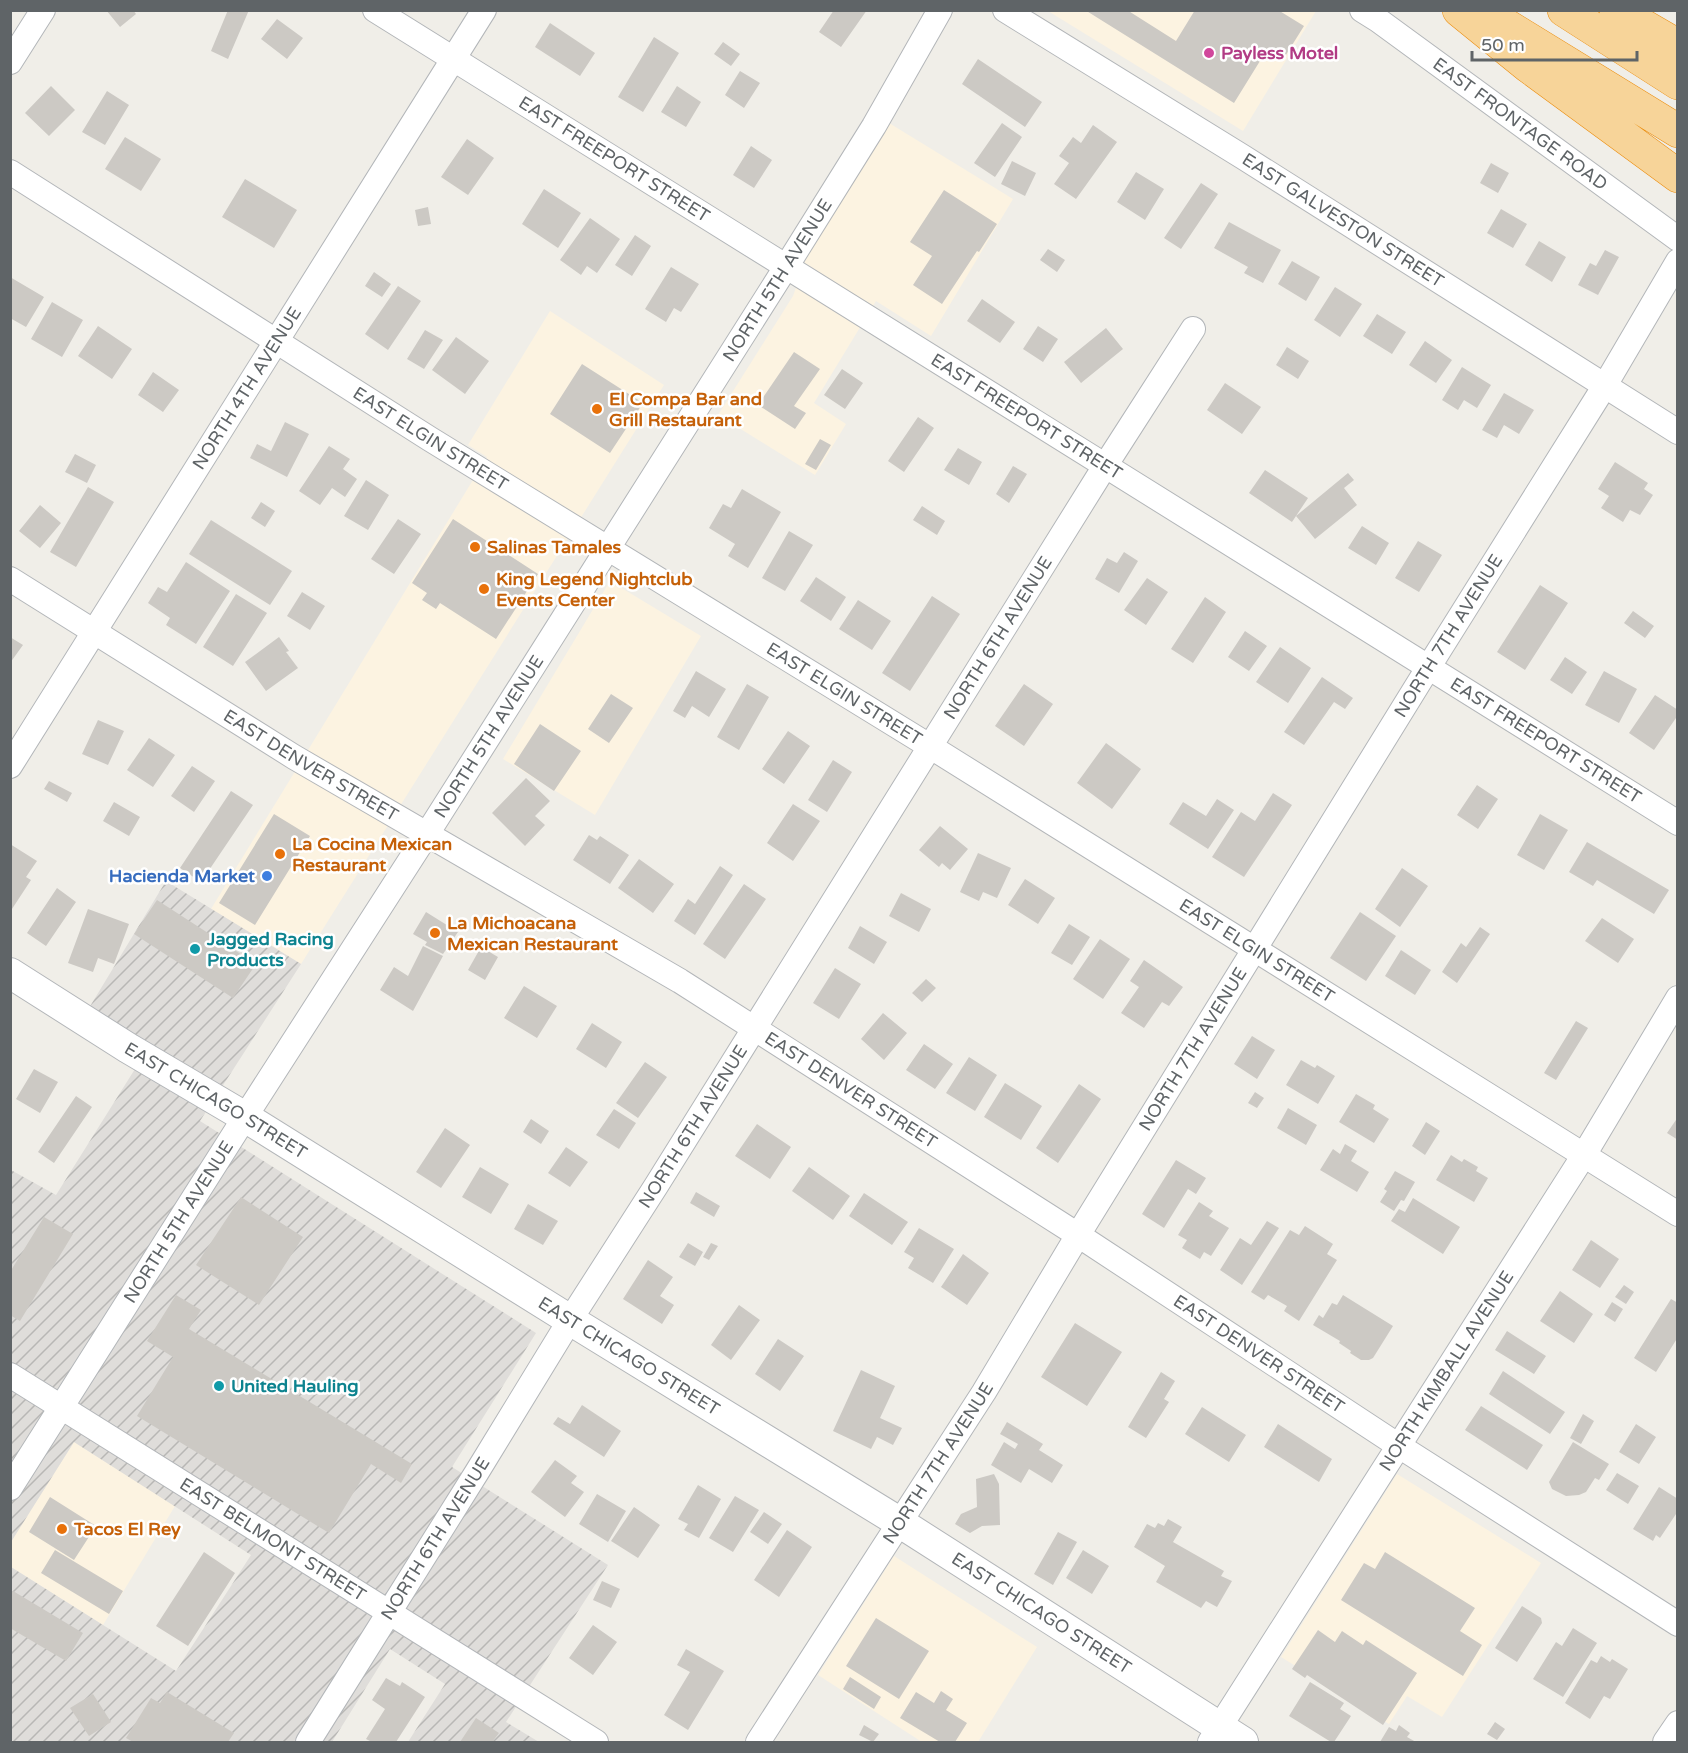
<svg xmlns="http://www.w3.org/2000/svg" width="1688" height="1753" font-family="'Varela Round',sans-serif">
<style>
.commercial{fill:#fcf3e1}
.industrial{fill:url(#industrial-furrows)}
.building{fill:#ccc9c4}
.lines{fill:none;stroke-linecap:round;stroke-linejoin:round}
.minor-casing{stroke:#b3b6b9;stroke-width:26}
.tertiary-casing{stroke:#b3b6b9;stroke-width:32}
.motorway-casing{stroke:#eb8d0e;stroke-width:34}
.minor{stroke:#fff;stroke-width:24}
.tertiary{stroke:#fff;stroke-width:30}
.motorway{stroke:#f7d499;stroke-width:33}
.hotel-dot{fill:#d1479c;stroke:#fff;stroke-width:2}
.food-dot{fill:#e8710a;stroke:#fff;stroke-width:2}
.shop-dot{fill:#3f7fe0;stroke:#fff;stroke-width:2}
.culture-dot{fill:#0f9aa8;stroke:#fff;stroke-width:2}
.labels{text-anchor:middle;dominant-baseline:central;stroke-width:5;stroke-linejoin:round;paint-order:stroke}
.hotel-label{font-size:18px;font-weight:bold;fill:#b23c85;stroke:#fff;text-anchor:start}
.street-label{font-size:18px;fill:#5f6467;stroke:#fff}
.food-label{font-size:18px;font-weight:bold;fill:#c56008;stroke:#fff;text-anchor:start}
.shop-label{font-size:18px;font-weight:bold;fill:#366cbe;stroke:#fff;text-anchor:end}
.culture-label{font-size:18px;font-weight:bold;fill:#0d838f;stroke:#fff;text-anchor:start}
</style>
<defs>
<pattern id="industrial-furrows" width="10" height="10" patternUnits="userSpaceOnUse" patternTransform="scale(1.5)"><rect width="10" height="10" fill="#dfddda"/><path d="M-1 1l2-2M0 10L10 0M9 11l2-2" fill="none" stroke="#b8b7b5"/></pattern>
</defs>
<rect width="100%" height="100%" fill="#f0eee8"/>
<path class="commercial" d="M1048,11h268l-73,120z
M889,123l124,76 -82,137 -55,-35 -62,102 32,21 -31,51 -97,-60 75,-119 14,-40z
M550,311l114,74 -363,579 -90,-55 276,-452 -19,-12z
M610,581l91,55 -106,179 -92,-56z
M74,1442l101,64 -72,119 -92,-58 -1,-25z
M1397,1474l144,89 -99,154 -35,-21 -18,28 -108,-67z
M894,1556l143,91 -59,95h-56l-104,-67z"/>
<path class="industrial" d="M166,881l135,83 -101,157 336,212 -84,134 156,98 -102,157 33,20h-131l37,-58 -55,-35 -58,93h-321v-175l165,104 75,-116 -177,-113 -63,100v-372l45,25 94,-150 -61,-37z"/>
<path class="building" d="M106,10h27l3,4 -16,13z
M228,10h21l-21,49 -17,-8z
M834,10h33l-26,37 -22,-15z
M1085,10h42l49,31 19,-31h83l26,16 -20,32 -16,-10 -34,55z
M277,19l26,19 -16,21 -26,-20z
M550,23l45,30 -15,23 -45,-29z
M654,37l25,16 -36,59 -25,-15z
M723,42l17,12 -9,12 -17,-12z
M978,59l64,43 -17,25 -63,-43z
M740,71l20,12 -16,25 -19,-13z
M51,86l24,24 -26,26 -24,-23z
M677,86l24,16 -15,25 -25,-15z
M107,91l22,14 -24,40 -23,-13z
M1002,123l20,14 -27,40 -21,-14z
M1093,125l24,17 -41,57 -22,-15 15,-21 -10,-7 14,-19 8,6z
M125,137l36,22 -20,32 -36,-22z
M467,139l27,19 -26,37 -27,-18z
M751,146l21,14 -18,28 -21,-13z
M1012,161l24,12 -11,23 -24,-12z
M1491,163l18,10 -11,20 -18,-10z
M1136,172l28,17 -19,31 -28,-18z
M245,179l52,31 -23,38 -52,-31z
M1201,183l17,11 -37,55 -17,-11z
M544,189l37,24 -23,35 -36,-24z
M944,190l53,34 -18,28 -2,-1 -35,53 -29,-19 19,-29 -22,-14z
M428,207l3,17 -13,2 -3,-16z
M1501,209l26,15 -14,24 -26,-15z
M590,218l30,21 -23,34 -10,-7 -6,9 -21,-15z
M1229,222l52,28 -18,33 -19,-10 4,-6 -34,-19z
M635,235l16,11 -19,30 -17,-11z
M1539,241l27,16 -14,25 -27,-17z
M1048,249l17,11 -8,12 -17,-12z
M1605,250l14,7 -21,38 -20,-10 12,-22 6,3z
M1292,261l28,16 -14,24 -28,-17z
M671,267l28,17 -18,28 -7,-4 -8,14 -21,-13z
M374,272l17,12 -9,13 -17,-11z
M10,277l34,20 -18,30 -16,-9z
M398,286l23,15 -33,49 -23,-16z
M1335,287l27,17 -22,33 -26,-17z
M982,299l33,23 -15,21 -33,-22z
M52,302l31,18 -21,37 -31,-18z
M1377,314l29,18 -14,22 -29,-18z
M98,326l34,23 -20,30 -34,-23z
M1038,326l20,13 -15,23 -20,-13z
M1106,328l17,21 -42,34 -17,-21z
M425,330l18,10 -19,29 -17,-10z
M456,337l33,24 -24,33 -33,-24z
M1425,341l27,19 -16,23 -27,-18z
M1287,347l22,14 -11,18 -22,-14z
M794,352l26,17 -26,37 12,7 -11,16 -37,-24z
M582,364l61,39 -33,50 -60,-39z
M1462,367l29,18 -14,23 -13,-8 -6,10 -16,-10z
M842,369l21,14 -18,26 -21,-14z
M153,372l26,18 -16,22 -25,-17z
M1225,383l36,24 -19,27 -35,-24z
M1504,393l30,17 -15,24 -15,-9 -7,13 -15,-8z
M918,417l16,11 -30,44 -16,-11z
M285,422l24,12 -22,43 -37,-19 7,-14 14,7z
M820,439l11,6 -15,25 -11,-6z
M329,446l21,13 -7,10 14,10 -12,18 -13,-9 -12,17 -21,-14z
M958,448l24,14 -13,23 -25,-15z
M75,454l21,11 -9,18 -22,-11z
M1615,462l33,21 -4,6 9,6 -13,20 -10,-5 -7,12 -22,-14 8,-12 -11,-7z
M1013,466l14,8 -18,29 -13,-9z
M1265,470l43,28 -16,24 -43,-29z
M1348,473l6,7 -10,8 13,17 -42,34 -19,-23z
M366,480l23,15 -21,35 -24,-14z
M88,487l26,15 -38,65 -26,-15z
M742,489l39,23 -33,56 -20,-12 7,-12 -26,-16 14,-24 8,4z
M261,502l14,9 -10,16 -14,-9z
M40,505l21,18 -21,25 -21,-17z
M922,506l23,15 -8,14 -24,-15z
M398,519l23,15 -27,40 -23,-15z
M453,519l85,55 -42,65 -56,-36 -4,6 -14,-9 5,-7 -15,-10z
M211,520l81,51 -22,34 -81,-51z
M1362,526l27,17 -13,22 -28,-17z
M789,531l24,14 -28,46 -23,-13z
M1418,541l24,14 -23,37 -24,-14z
M1124,552l14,9 -19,32 -24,-14 12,-21 10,5z
M186,562l44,29 -34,53 -30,-19 4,-7 -22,-15 10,-16 9,5z
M816,577l30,20 -15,24 -31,-20z
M1147,578l21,14 -22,33 -22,-15z
M1540,585l28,18 -43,67 -28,-18z
M302,592l23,14 -15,24 -23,-14z
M236,594l31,19 -34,53 -30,-19z
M932,596l28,18 -50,77 -28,-18z
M1205,597l21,15 -33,51 -22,-14z
M858,600l33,21 -19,29 -33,-21z
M1633,611l21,15 -9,12 -21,-15z
M1245,631l22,15 -18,25 -21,-14z
M10,637l13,8 -13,18z
M279,637l10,14 -3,1 12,16 -32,23 -21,-29z
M1280,647l31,21 -23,35 -32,-21z
M1565,657l22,15 -15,22 -22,-14z
M696,671l30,18 -17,28 -17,-11 -7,12 -12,-7z
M1604,671l33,18 -18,34 -34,-18z
M1322,677l31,21 -8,11 -11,-7 -30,43 -20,-13z
M747,684l22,13 -30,53 -22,-13z
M1024,684l29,20 -29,42 -29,-20z
M611,694l22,14 -24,35 -21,-14z
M1655,695l23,15v5l-24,35 -25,-17z
M98,720l26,11 -16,34 -26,-11z
M540,724l41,27 -27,40 -40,-27z
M788,731l22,15 -26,38 -22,-15z
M149,738l26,17 -22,32 -26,-17z
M1106,743l35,26 -29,40 -35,-26z
M833,760l19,12 -25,40 -19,-12z
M192,766l23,15 -21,31 -23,-16z
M526,778l24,23 -15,15 10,9 -20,21 -33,-33z
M49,781l23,12 -5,9 -23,-13z
M1477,785l21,14 -20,30 -21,-14z
M231,791l22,14 -52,77 -21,-14z
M1273,793l19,12 -48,72 -32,-20 29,-45 14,9z
M1217,799l17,11 -26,39 -39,-25 14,-22 23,14z
M114,802l26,15 -11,19 -26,-15z
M793,804l27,17 -27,40 -26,-18z
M274,814l36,22 -55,89 -36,-22z
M1540,814l28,16 -24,40 -27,-15z
M940,826l28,23 -18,21 -8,-7 -3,4 -20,-17z
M589,835l8,5 3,-4 29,19 -19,29 -37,-24z
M1587,842l82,48 -15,24 -57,-34 -4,6 -24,-14z
M10,844l27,17 -11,16 5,3 -21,32z
M978,853l33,15 -14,30 -14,-6 -4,9 -19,-9z
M639,859l35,25 -21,29 -35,-25z
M720,866l13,9 -38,60 -21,-14 14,-22 7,5z
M1402,868l26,18 -28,41 -25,-18z
M1025,879l30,19 -17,26 -30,-19z
M744,884l22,15 -41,60 -22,-15z
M57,888l19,14 -30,44 -19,-13z
M901,893l30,16 -12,23 -30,-16z
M157,900l99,64 -23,34 -99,-64z
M88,909l41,15 -15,40 -16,-6 -5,14 -25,-9z
M426,912l32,20 -15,22 -18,-9 2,-3 -14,-8z
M1360,912l36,24 -30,45 -36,-23z
M1602,918l32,21 -16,24 -33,-22z
M1069,924l21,13 -18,28 -21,-12z
M860,926l27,16 -13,22 -26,-16z
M1480,927l10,7 -33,49 -15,-11 19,-29 5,4z
M1100,939l30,20 -27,40 -30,-20z
M423,946l20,10 -30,55 -33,-21 14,-23 14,9z
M481,947l17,10 -13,23 -17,-10z
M1401,950l30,20 -16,25 -30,-19z
M1144,960l39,27 -14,19 -7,-4 -18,26 -23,-15 18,-26 -9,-6z
M835,968l26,16 -22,35 -26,-16z
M926,979l10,9 -14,14 -10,-9z
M524,986l33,20 -20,32 -33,-20z
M883,1013l24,20 -23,27 -23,-21z
M1576,1021l12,7 -32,52 -12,-7z
M592,1023l30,19 -16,26 -30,-19z
M1252,1036l23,14 -18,29 -23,-15z
M924,1044l29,20 -18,25 -29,-19z
M969,1057l28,18 -22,36 -29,-18z
M1301,1060l14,8 2,-3 18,11 -17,28 -32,-19z
M645,1062l22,15 -29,41 -22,-15z
M34,1069l24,13 -18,31 -24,-14z
M1005,1083l37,23 -21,34 -37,-23z
M1079,1084l22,15 -43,64 -22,-15z
M1255,1092l9,6 -7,10 -9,-5z
M1356,1094l19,11 -2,4 16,10 -15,24 -35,-21z
M76,1096l16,11 -38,56 -16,-11z
M1288,1108l29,17 -11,20 -29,-17z
M614,1109l22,14 -17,26 -23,-14z
M1678,1117v23l-11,-7z
M531,1119l18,12 -8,13 -18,-12z
M1426,1122l14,9 -15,24 -13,-9z
M757,1124l34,23 -21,32 -35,-23z
M445,1128l25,17 -29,43 -25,-16z
M1345,1144l12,7 -6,10 18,11 -12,20 -37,-22 13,-21 7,5z
M566,1147l22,15 -18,25 -22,-14z
M1451,1155l11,7 2,-3 14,8 -2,4 12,7 -14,24 -38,-22z
M1176,1160l30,18 -10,16 -8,-5 -24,39 -22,-14z
M480,1167l29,17 -18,30 -29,-17z
M809,1167l41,29 -17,24 -41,-29z
M1395,1171l20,11 -11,19 -3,-1 -7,11 -14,-9 7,-11 -3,-2z
M696,1192l24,14 -6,11 -24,-14z
M864,1193l44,29 -16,23 -43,-29z
M241,1197l62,40 -44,68 -63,-40z
M1413,1198l47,29 -17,27 -52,-33 8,-12 6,3z
M1199,1202l14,9 -4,5 20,12 -18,28 -7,-4 -4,7 -18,-11 5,-8 -9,-5z
M528,1204l30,17 -15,24 -29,-16z
M44,1217l29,17 -53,87 -10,-6v-43z
M1267,1221l12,7 -37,57 -22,-15 20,-32 11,7z
M1305,1226l28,18 -6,10 10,6 -38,61 -15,-10 3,-5 -19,-11 -4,5 -13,-8 39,-62 9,5z
M919,1228l35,21 -21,34 -25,-15 6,-10 -10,-6z
M1591,1240l28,19 -19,29 -28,-18z
M688,1243l15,9 -8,14 -16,-9z
M711,1243l7,3 -9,14 -6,-3z
M963,1254l26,19 -22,32 -26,-18z
M648,1260l25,17 -13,19 14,9 -12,19 -39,-25z
M1624,1285l10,7 -8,12 -11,-7z
M1560,1291l33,23 -19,29 -34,-22z
M176,1295l25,15 -12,19 223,135 -11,19 -30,-19 -42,69 -192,-117 36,-59 -26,-16z
M1343,1295l50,31 -20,32 -4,2h-8l-11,-7 1,-2 -12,-8 1,-2 -27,-16 6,-10 4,3 9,-15 5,2z
M1671,1299l7,4v34l-22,35 -22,-14z
M1612,1302l11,7 -8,13 -11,-7z
M739,1305l21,15 -29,40 -20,-15z
M1075,1323l47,29 -35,54 -46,-29z
M1507,1331l39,25 -12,18 -39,-24z
M778,1339l26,17 -24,35 -25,-17z
M861,1370l34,16 -15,32 22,10 -9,17 -16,-8 -6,12 -38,-18z
M1503,1371l62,41 -15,22 -61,-40z
M1161,1372l14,9 -11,18 5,3 -23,36 -18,-11z
M582,1405l39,26 -17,26 -51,-33 5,-7 12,7z
M1481,1406l62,39 -16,25 -62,-40z
M1202,1407l44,28 -17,27 -44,-28z
M1583,1414l11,7 -13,23 -11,-6z
M1007,1422l36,22 -4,6 24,15 -11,18 -23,-14 -8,14 -30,-18 13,-23 11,7 3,-5 -18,-10z
M1278,1424l54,35 -13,23 -55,-35z
M1636,1424l20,13 -17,27 -20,-12z
M1573,1442l36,22 -10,16 -4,-2 -9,14 -7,3 -13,1 -14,-7 -3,-7z
M555,1460l22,16 -6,7 13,9 -19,25 -34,-25z
M1617,1473l22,13 -11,18 -22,-14z
M994,1474l5,10 1,41 -18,1 -12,7 -15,-9 6,-10 16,-7 -1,-28z
M698,1485l23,14 -22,39 -15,-8 4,-6 -10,-5z
M1659,1487l19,12v12l-18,27 -4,-3 -3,6 -20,-12z
M597,1494l29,17 -18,31 -29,-18z
M735,1496l24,14 -26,42 -24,-14z
M50,1497l46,29 -22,34 -45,-28z
M634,1507l26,18 -22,33 -27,-17z
M764,1512l18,12 -14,20 -18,-12z
M1168,1519l14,8 -9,15 51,29 -3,5 11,5 -15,26 -11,-6 -5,7 -45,-26 9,-16 -31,-19 13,-23 8,4 3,-5 6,3z
M787,1530l25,17 -33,50 -25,-17z
M1058,1532l19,10 -24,43 -19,-11z
M55,1550l68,41 -14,23 -68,-41z
M1083,1550l26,16 -17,28 -26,-16z
M204,1552l31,21 -47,73 -32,-20z
M1385,1552l90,56 -15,23 22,14 -19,31 -122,-76 23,-37 11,6z
M602,1581l18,8 -9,19 -18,-8z
M13,1591l70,42 -17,28 -56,-33v-33z
M1522,1606l19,12 1,5 -25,39 -22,-14z
M876,1618l53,33 -30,48 -53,-33z
M593,1625l24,17 -24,33 -24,-17z
M1573,1628l24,15 -34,54 -30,-18 23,-37 6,4z
M1318,1630l17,12 7,-11 21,14 3,-5 51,33 -34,52 -76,-50 -2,3 -13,-9z
M686,1649l38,22 -36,59 -24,-15 26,-43 -13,-7z
M1601,1656l9,6 2,-3 16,10 -18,30 -6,-3 -14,23 -25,-16 26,-43 6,3z
M850,1677l31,20 -7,12 -31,-20z
M386,1678l14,8 2,-4 23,15 -29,45h-24l-6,-3 19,-30 -13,-9z
M1310,1682l34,21 -4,6 11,7 -17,26h-3l-42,-26z
M941,1691l12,8 -7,11 21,13 -12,19h-15l-40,-24 16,-26 18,11z
M167,1692l67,41 -6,9h-95l-7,-4 25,-40 9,5z
M93,1694l18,28 -22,14 -19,-28z
M476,1718l23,15 -7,9h-32z
M1495,1722l10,7 -8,11 -10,-6z
M864,1725l15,9 -6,8 -14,-7z
M1399,1725l11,8 -3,4 9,5h-36l9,-15 7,4z"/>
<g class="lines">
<defs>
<g id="minor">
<path id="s1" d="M375,10l1303,813"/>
<path id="s2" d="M1005,10l238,147 435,275"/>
<path id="s3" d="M1362,10l16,10 300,219"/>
<path d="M10,62l33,-52"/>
<path id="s4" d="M10,172l420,267 501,308 747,467"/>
<path id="s5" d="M10,579l284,178 386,224 398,254 321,211 279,178"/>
<path id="s6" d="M10,766l474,-756"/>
<path id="s7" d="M10,1375l586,367"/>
<path id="s8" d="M10,1488l235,-371 182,-283 359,-567 88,-141 66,-116"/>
<path id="s9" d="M308,1742l169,-270 93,-152 86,-134 449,-720 88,-137"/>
<path id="s10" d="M758,1742l226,-350 94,-157 350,-567 176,-281 74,-126"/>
<path id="s11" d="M1210,1742l374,-587 94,-157"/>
<path d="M1665,1742l13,-19"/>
</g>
<g id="tertiary">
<path id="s12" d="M10,973l118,75 117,69 325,203 329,202 344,220"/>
</g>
<path id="motorway" d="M1459,10l69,56 150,110
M1564,10l114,73
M1616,10l62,36
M1499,21l179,110"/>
</defs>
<use href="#minor" class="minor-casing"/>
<use href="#tertiary" class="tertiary-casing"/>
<use href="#motorway" class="motorway-casing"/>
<use href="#minor" class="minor"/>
<use href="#tertiary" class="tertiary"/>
<use href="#motorway" class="motorway"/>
</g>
<circle class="hotel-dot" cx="1209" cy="53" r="6"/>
<g class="food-dot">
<circle cx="597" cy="409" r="6"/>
<circle cx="475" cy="547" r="6"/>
<circle cx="484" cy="589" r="6"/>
<circle cx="280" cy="854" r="6"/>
<circle cx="435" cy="933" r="6"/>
<circle cx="62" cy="1529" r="6"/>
</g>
<circle class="shop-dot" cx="267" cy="876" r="6"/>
<g class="culture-dot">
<circle cx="195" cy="949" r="6"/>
<circle cx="219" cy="1386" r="6"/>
</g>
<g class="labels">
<g class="hotel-label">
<text x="1221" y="53">Payless Motel</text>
</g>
<g class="street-label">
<text stroke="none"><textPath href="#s3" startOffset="195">EAST FRONTAGE ROAD</textPath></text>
<text stroke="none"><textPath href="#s1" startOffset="282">EAST FREEPORT STREET</textPath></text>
<text stroke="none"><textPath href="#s2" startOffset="398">EAST GALVESTON STREET</textPath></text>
<text stroke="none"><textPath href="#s8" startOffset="1431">NORTH 5TH AVENUE</textPath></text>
<text stroke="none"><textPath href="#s6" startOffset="446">NORTH 4TH AVENUE</textPath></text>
<text stroke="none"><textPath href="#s1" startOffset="768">EAST FREEPORT STREET</textPath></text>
<text stroke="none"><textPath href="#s4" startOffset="498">EAST ELGIN STREET</textPath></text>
<text stroke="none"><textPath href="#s10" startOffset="1304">NORTH 7TH AVENUE</textPath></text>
<text stroke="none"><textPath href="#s9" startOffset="1302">NORTH 6TH AVENUE</textPath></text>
<text stroke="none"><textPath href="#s4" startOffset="984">EAST ELGIN STREET</textPath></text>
<text stroke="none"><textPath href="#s8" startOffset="891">NORTH 5TH AVENUE</textPath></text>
<text stroke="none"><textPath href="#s1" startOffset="1380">EAST FREEPORT STREET</textPath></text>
<text stroke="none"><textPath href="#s5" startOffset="354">EAST DENVER STREET</textPath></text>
<text stroke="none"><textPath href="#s4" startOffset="1470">EAST ELGIN STREET</textPath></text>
<text stroke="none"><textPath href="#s10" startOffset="818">NORTH 7TH AVENUE</textPath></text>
<text stroke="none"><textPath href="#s5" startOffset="984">EAST DENVER STREET</textPath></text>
<text stroke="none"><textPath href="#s12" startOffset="242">EAST CHICAGO STREET</textPath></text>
<text stroke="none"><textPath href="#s9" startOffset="726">NORTH 6TH AVENUE</textPath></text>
<text stroke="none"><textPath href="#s8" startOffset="315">NORTH 5TH AVENUE</textPath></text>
<text stroke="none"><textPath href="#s5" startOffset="1470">EAST DENVER STREET</textPath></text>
<text stroke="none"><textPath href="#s12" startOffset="728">EAST CHICAGO STREET</textPath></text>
<text stroke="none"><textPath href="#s11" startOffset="440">NORTH KIMBALL AVENUE</textPath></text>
<text stroke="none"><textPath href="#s10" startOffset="332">NORTH 7TH AVENUE</textPath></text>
<text stroke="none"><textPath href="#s9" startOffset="240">NORTH 6TH AVENUE</textPath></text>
<text stroke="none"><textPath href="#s7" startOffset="310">EAST BELMONT STREET</textPath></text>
<text stroke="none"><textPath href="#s12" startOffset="1214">EAST CHICAGO STREET</textPath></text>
</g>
<g class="food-label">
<text x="609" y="399">El Compa Bar and<tspan x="609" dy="21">Grill Restaurant</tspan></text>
<text x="487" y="547">Salinas Tamales</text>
<text x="496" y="579">King Legend Nightclub<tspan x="496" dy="21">Events Center</tspan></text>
<text x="292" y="844">La Cocina Mexican<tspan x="292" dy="21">Restaurant</tspan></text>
<text x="447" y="923">La Michoacana<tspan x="447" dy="21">Mexican Restaurant</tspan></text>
<text x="74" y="1529">Tacos El Rey</text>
</g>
<g class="shop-label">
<text x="255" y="876">Hacienda Market</text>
</g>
<g class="culture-label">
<text x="207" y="939">Jagged Racing<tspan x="207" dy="21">Products</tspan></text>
<text x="231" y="1386">United Hauling</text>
</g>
</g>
<rect width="1688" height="1753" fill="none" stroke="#5f6467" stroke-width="24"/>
<path d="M1472 51v9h165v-9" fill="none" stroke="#5f6467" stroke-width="3"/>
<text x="1481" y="51" font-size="18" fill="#5f6467" stroke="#ffffff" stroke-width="4.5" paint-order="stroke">50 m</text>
</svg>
